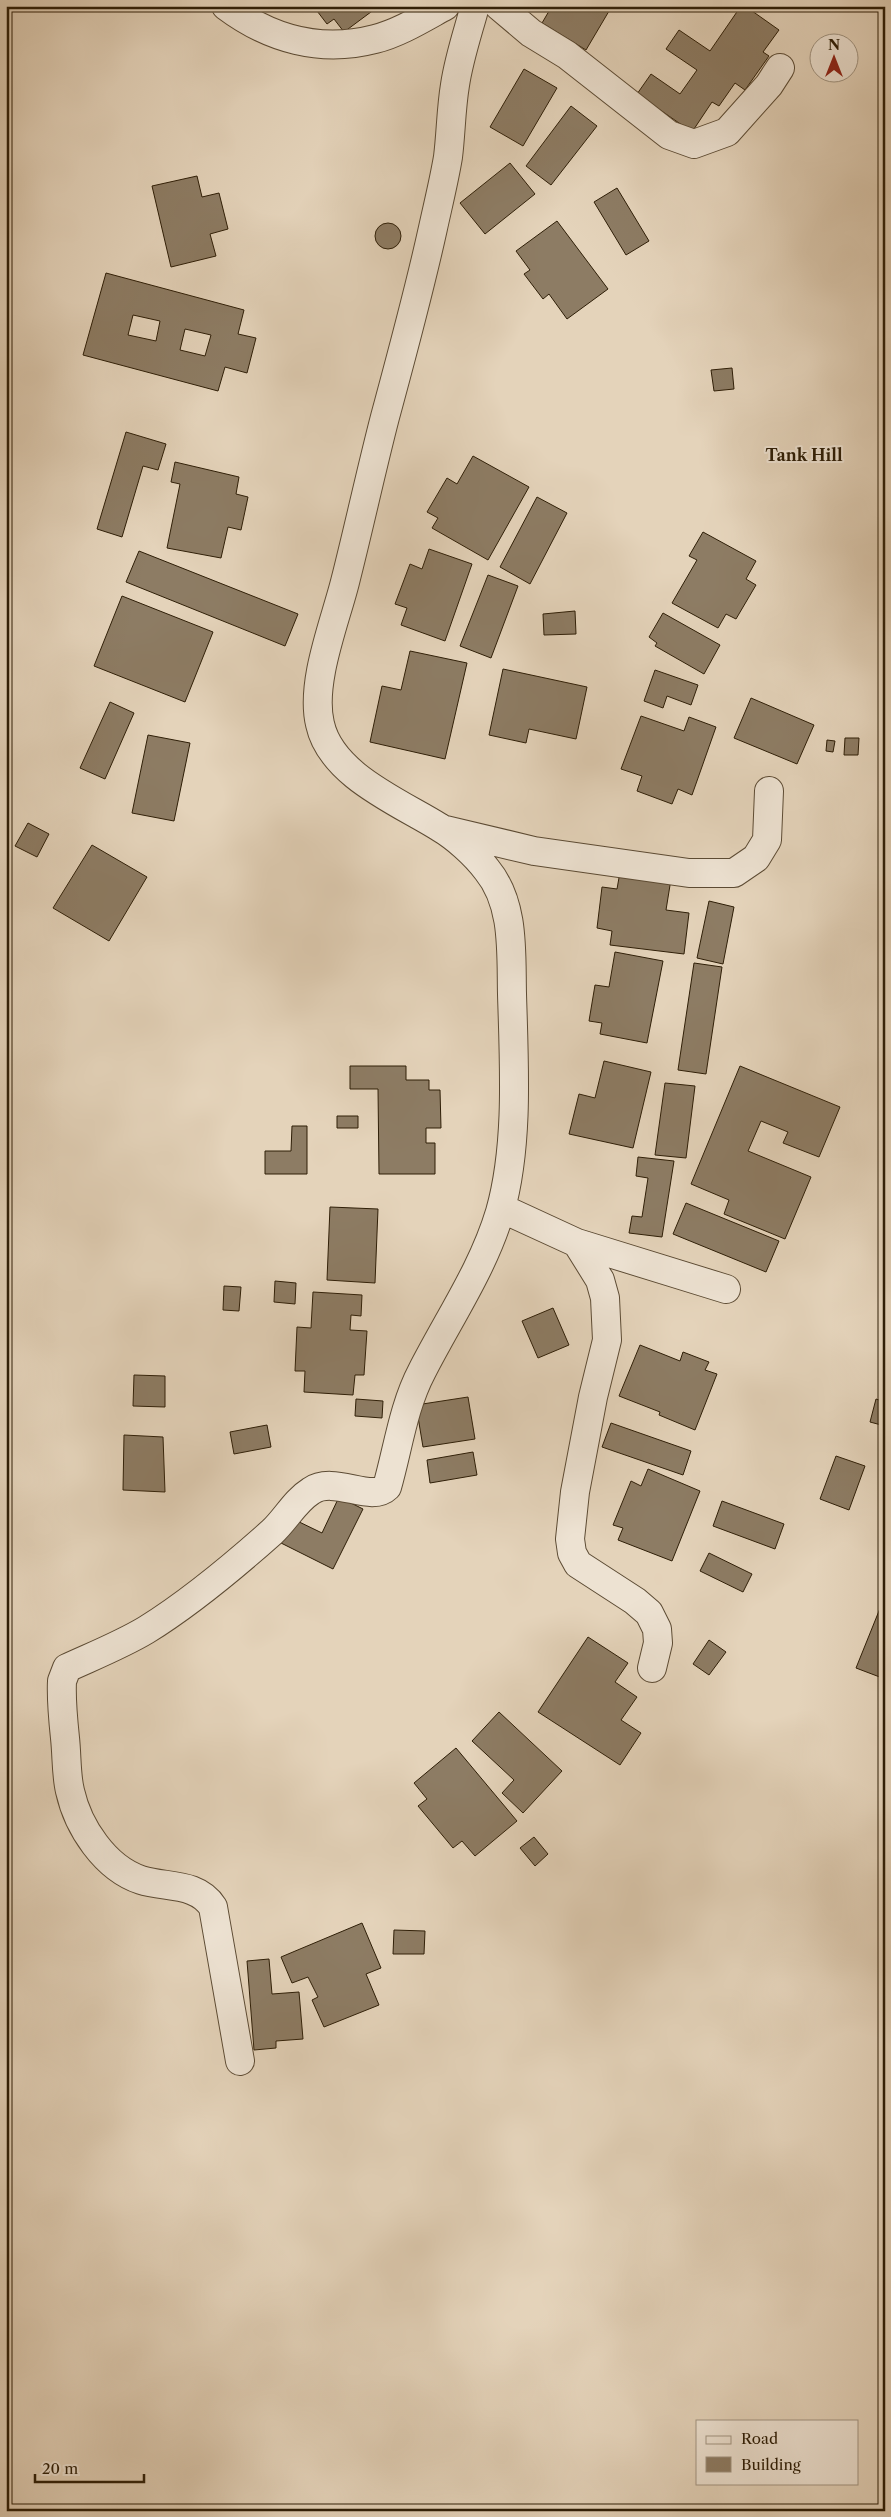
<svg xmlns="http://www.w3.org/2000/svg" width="891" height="2517" font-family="'Libre Caslon Text',serif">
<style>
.building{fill:#8d7c64;stroke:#2e1e07;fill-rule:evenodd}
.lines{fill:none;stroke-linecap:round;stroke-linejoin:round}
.minor-casing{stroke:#5c4b34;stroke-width:30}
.minor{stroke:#ede2d2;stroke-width:28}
.labels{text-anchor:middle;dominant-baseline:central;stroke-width:4;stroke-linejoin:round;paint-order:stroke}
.quarter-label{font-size:16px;font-weight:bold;fill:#2e1e07;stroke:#ede2d2}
</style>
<rect width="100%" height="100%" fill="#e4d3ba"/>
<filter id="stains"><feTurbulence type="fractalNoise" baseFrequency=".004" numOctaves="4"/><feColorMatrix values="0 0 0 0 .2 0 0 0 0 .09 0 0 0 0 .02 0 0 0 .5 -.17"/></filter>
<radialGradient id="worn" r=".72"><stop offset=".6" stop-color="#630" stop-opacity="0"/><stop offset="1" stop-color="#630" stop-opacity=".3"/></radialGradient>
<path class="building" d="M305,6h74l-35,26 -10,-13 -7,5 -13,-17 -6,4z
M552,6h60l-26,44 -44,-27z
M741,6h4l34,24 -16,22 6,4 -24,34 -10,-7 -16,23 -7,-4 -20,30 -55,-38 14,-20 29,20 17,-24 -31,-21 13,-19 31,21z
M524,69l33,19 -34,58 -33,-19z
M571,106l26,20 -46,59 -25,-19z
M510,163l25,31 -50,40 -25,-31z
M197,176l5,21 17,-4 9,36 -18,5 6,22 -45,11 -19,-81z
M617,188l32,53 -23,14 -32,-53z
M557,221l51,68 -41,30 -18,-25 -6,5 -19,-25 6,-4 -14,-19z
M375 236a13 13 0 1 1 26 0a13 13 0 1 1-26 0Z
M106,273l138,37 -6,24 18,4 -9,35 -22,-6 -7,24 -135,-36zM133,315l27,6 -4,20 -28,-6zM185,329l26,6 -6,21 -25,-6z
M732,368l2,21 -20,2 -3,-21z
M126,432l40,12 -8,26 -15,-4 -21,71 -25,-8z
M473,456l56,31 -41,73 -56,-32 6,-10 -11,-6 20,-34 10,6z
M175,462l64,15 -3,17 12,3 -7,33 -13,-3 -7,31 -54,-10 13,-64 -9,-2z
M537,497l30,16 -37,71 -30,-17z
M703,532l53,29 -10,18 10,6 -20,34 -10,-5 -8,14 -46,-25 25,-43 -8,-4z
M429,549l43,15 -27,77 -44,-16 6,-17 -12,-4 15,-40 12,5z
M139,551l159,63 -13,32 -159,-64z
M488,575l30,11 -27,72 -31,-12z
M122,596l91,36 -28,70 -91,-36z
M575,611l1,23 -32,1 -1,-21z
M663,613l57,32 -16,29 -49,-28 2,-3 -8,-6z
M410,651l57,12 -22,96 -75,-17 12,-56 19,4z
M503,669l84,18 -11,52 -47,-10 -3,14 -37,-8z
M655,670l43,15 -7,20 -24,-9 -4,12 -19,-7z
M751,698l63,27 -17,39 -63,-26z
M110,702l24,11 -29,66 -25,-11z
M641,716l43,15 5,-14 27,10 -24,68 -14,-6 -6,15 -35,-13 5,-15 -21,-7z
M148,735l42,8 -16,78 -42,-8z
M845,738h14l-1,17h-14z
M827,740l8,1 -2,11 -7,-1z
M28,823l21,11 -12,23 -22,-11z
M92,845l55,32 -38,64 -56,-33z
M620,872l51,7 -5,31 23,3 -5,41 -74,-9 2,-14 -15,-3 5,-41 15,2z
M709,901l25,6 -11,57 -26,-6z
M615,952l48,9 -16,82 -47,-9 2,-11 -13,-2 6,-36 14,2z
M694,963l28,4 -16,107 -28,-4z
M604,1061l47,11 -18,76 -64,-14 10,-40 16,4z
M350,1066h56v14h23v10h11l1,38h-15v15h9v31h-56l-1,-85h-28z
M740,1066l100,41 -21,50 -36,-14 5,-11 -27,-11 -13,30 63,26 -26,62 -61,-25 5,-14 -38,-16z
M665,1083l30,3 -9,72 -31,-3z
M337,1116h21v12h-21z
M292,1126h15v48h-42v-23h26z
M638,1157l36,4 -12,76 -33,-4 3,-17 10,1 6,-39 -12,-2z
M686,1203l93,38 -13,31 -93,-38z
M330,1207l48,2 -3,74 -48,-3z
M275,1281l21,2 -1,21 -21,-2z
M224,1286l17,1 -2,24 -16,-1z
M313,1292l49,3 -1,21 -10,-1 -1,15 17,1 -3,44h-9l-2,20 -49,-3 1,-21h-10l2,-44 14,1z
M553,1308l16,37 -31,13 -16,-37z
M640,1345l40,16 3,-9 26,10 -4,8 12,4 -22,56 -36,-15 1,-3 -41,-16z
M134,1375l31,1v31l-32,-1z
M468,1397l7,42 -52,8 -7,-42z
M356,1399l27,2 -1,17 -27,-2z
M876,1399l9,3v24l-15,-4z
M611,1423l80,28 -8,24 -81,-28z
M267,1425l4,22 -37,7 -4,-22z
M124,1435l39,2 2,55 -42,-2z
M473,1452l4,23 -47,8 -3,-23z
M836,1456l29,10 -16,44 -29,-11z
M648,1469l52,22 -28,70 -54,-21 5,-12 -10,-3 18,-44 10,5z
M339,1497l24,12 -30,60 -54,-27 12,-24 31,15z
M722,1501l62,23 -9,25 -62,-23z
M709,1553l43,21 -9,18 -43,-21z
M885,1596v83l-29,-11z
M588,1637l40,26 -13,19 22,15 -16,23 20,13 -21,32 -82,-53z
M709,1640l17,12 -17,23 -16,-11z
M499,1712l63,59 -39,42 -21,-20 12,-13 -42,-39z
M456,1748l61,73 -42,35 -13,-15 -9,7 -35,-42 9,-7 -13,-16z
M534,1837l14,17 -13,12 -15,-18z
M362,1923l19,45 -15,6 13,31 -55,22 -12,-27 6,-3 -10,-20 -16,6 -11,-26z
M394,1930l31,1 -1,23h-31z
M269,1959l3,35 27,-2 4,47 -27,2v7l-22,2 -7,-89z"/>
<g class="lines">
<defs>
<path id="minor" d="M226,6c44,33 95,47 149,33 24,-6 48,-21 70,-33
M499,6l32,27 36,22 102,80 25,9 33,-12 42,-47 11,-17
M446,830l88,21 155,22h45l22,-15 11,-18 2,-49
M501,1208l76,35 23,37 5,18 2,42 -14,57 -18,95 -5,47 2,14 6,11 57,37 14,12 8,16 1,14 -6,25
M577,1243l149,46
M240,2061l-27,-154c-16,-25 -47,-19 -72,-27 -36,-12 -63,-53 -71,-89 -4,-16 -3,-35 -5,-53 -2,-19 -4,-38 -3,-57l5,-13c26,-12 54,-23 79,-38 42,-26 89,-65 126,-98 14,-13 23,-31 39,-41 23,-16 60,12 76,-4 11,-38 16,-80 35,-116 27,-53 61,-102 78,-159 19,-67 14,-148 12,-218 -1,-41 3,-90 -25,-124 -12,-16 -31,-33 -48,-43 -40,-25 -108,-52 -119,-103 -10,-41 15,-102 25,-142 14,-55 26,-111 40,-165 17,-63 34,-125 48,-189 5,-23 11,-47 15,-71 3,-24 3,-48 7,-72 4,-27 13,-53 20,-79"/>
</defs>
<use href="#minor" class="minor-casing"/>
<use href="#minor" class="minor"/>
</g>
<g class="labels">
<g class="quarter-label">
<text x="804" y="455">Tank Hill</text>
</g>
</g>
<rect width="891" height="2517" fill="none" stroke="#e4d3ba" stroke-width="25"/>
<rect x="8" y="8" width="876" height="2502" fill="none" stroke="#2e1e07" stroke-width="2.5"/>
<rect x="12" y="12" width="866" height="2492" fill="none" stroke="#2e1e07"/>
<rect x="696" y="2420" width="162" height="65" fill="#ede2d2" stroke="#a19481"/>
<rect x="706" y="2436" width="25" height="8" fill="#ede2d2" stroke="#a19481"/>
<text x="741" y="2444" font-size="15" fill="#2e1e07">Road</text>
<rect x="706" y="2457" width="25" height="15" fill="#8d7c64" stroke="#a19481"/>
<text x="741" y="2470" font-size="15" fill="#2e1e07">Building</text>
<g transform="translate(834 58)"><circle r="24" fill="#ede2d2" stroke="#a19481"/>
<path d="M0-4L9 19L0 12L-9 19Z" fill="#8f2418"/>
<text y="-8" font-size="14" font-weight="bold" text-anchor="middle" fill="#2e1e07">N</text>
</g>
<path d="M35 2474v8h109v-8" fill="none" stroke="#2e1e07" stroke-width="2.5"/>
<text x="42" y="2474" font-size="15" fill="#2e1e07" stroke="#ede2d2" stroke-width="4" paint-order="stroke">20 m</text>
<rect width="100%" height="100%" filter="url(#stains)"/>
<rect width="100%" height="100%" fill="url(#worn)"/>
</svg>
